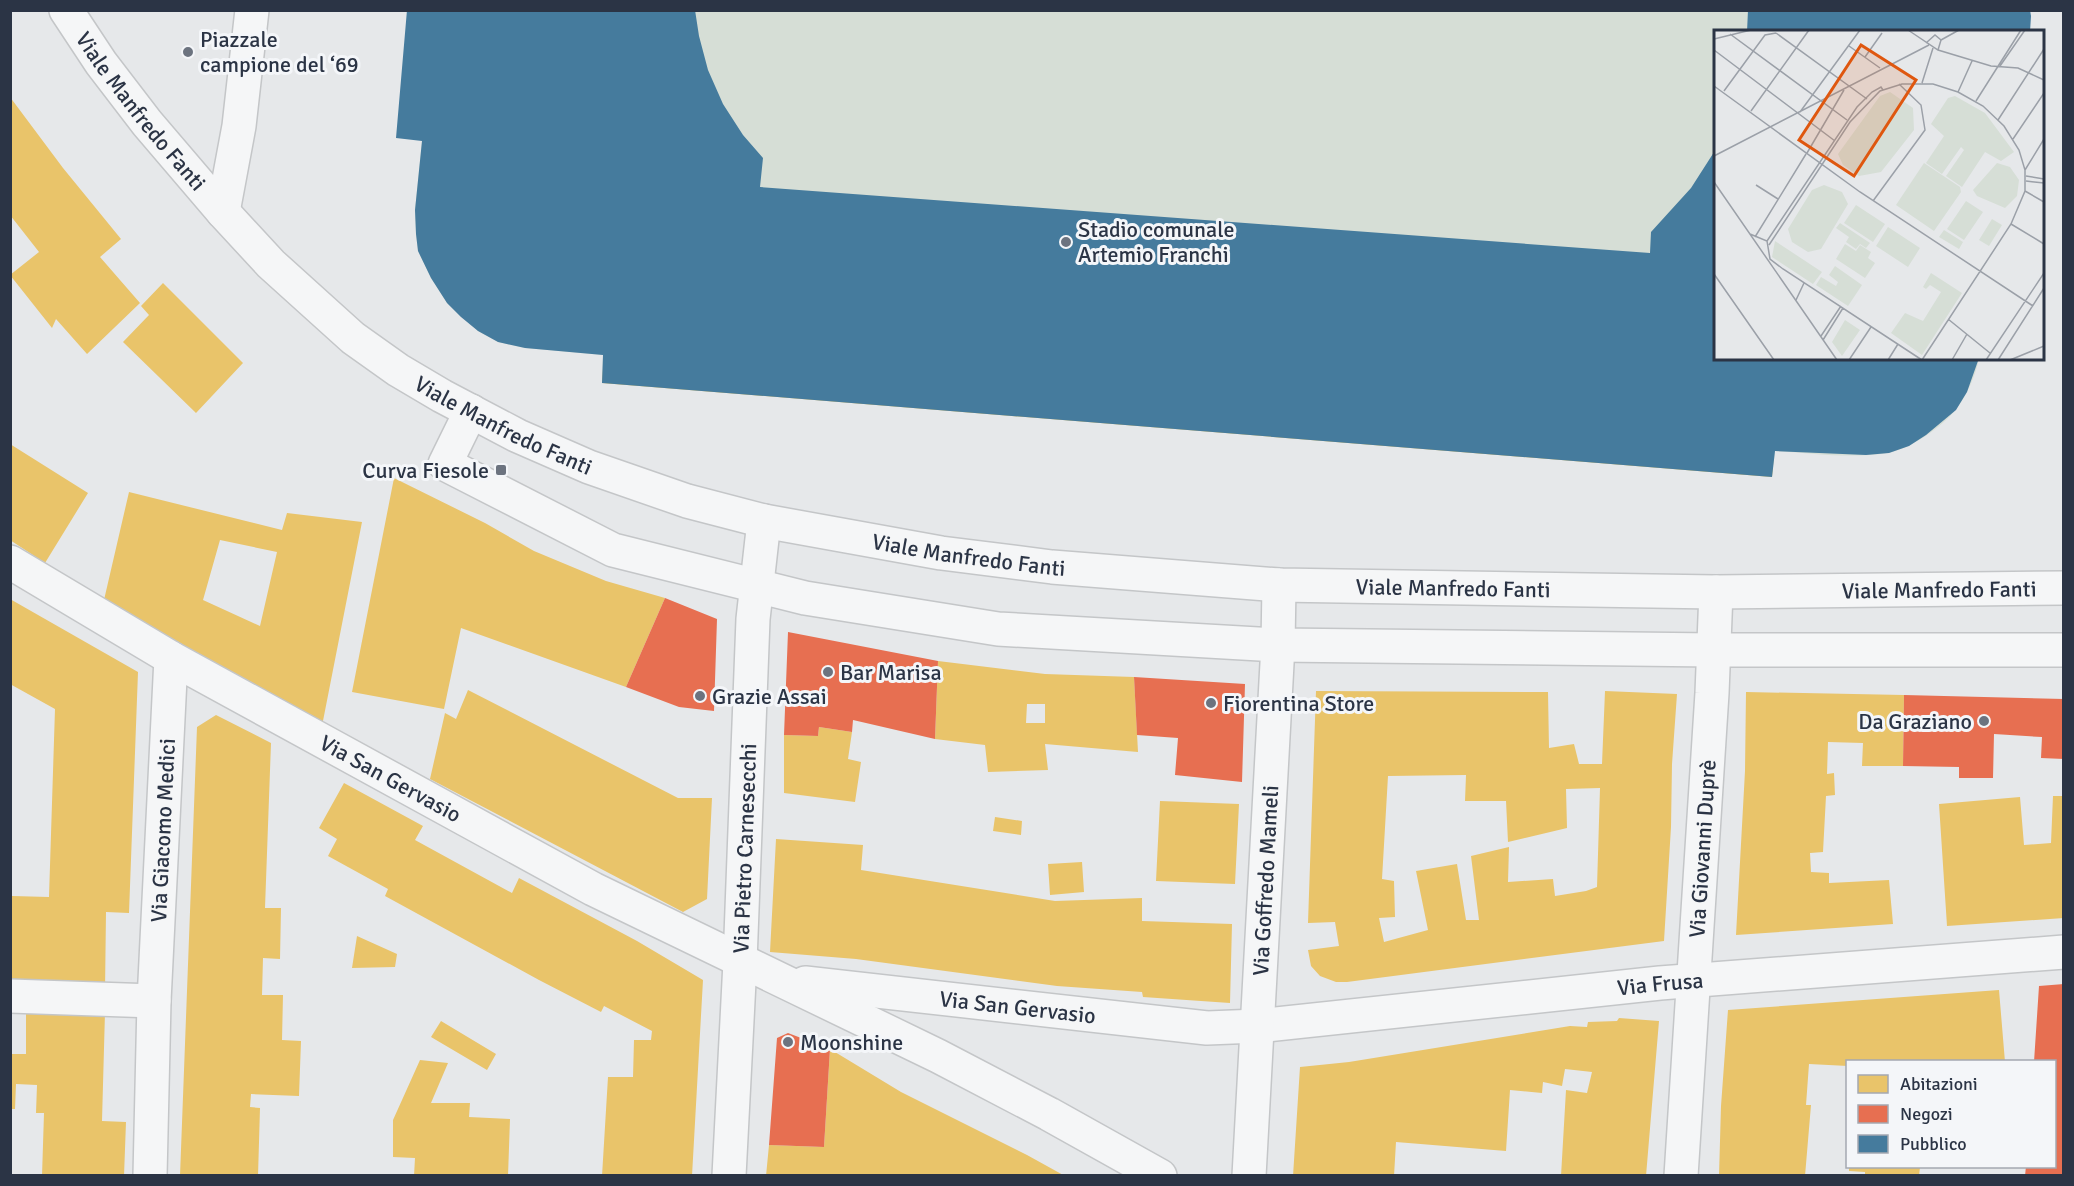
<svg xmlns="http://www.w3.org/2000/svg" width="2074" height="1186" font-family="Signika,sans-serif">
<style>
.green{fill:#d6ded6}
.homes{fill:#e9c46a;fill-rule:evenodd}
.shops{fill:#e76f51}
.public{fill:#457b9d}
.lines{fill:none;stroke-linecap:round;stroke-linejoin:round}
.street-casing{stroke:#c4c6c8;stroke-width:36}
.street{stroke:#f5f6f7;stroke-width:33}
.poi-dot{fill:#6c737f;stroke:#f4f6f9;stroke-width:2}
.labels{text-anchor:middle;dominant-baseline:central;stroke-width:6;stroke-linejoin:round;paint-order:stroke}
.poi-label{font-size:22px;fill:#2b3445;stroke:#f4f6f9;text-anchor:start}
.street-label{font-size:22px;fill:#2b3445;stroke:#f4f6f9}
.inset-road{fill:none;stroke:#9ba0a8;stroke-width:1.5}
.view{fill:#df570f;fill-opacity:0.15;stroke:#df570f;stroke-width:3}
.inset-edge{fill:none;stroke:#2b3445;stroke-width:3}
</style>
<rect width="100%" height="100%" fill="#e6e8ea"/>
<path class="green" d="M2030,10v21l-314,1v326l263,1c-4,17 -11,35 -23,50 -13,18 -48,41 -69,44 -36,6 -76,0 -112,-2l-3,26 -1170,-94 1,-28 -78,-7 -27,-6 -20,-11 -31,-28 -16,-25 -13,-27 -2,-17 -1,-24 7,-69 -15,-130z"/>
<path class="homes" d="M10,97l53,71 58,71 -21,18 40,46 -53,51 -31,-35 -4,9 -42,-53 29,-23 -29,-37z
M612,245l1104,81v32h66l-10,119 -1170,-94z
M163,283l80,80 -47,50 -73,-71 26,-27 -8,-9z
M10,444l78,49 -43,70 -35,-23z
M394,478l91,45 49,28 72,30 59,17 -39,89 -165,-59 -17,81 -92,-17z
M129,492l153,38 5,-17 75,9 -40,204 -218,-126zM220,540l57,12 -17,74 -57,-26z
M10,599l128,73 -9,241 -23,-1 -1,79 -95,-2 2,-93 37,1 6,-188 -45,-25z
M938,661l107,13 89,3 4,75 -93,-8 3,26 -60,2 -3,-27 -50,-6zM1027,704h18v19h-19z
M468,690l210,108h34l-5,101 -24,13 -253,-133 15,-66 11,6z
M1316,691l232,1 1,56 25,-4 5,20h23l3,-73 72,3 -5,70 -1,63 -7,114 -317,41h-11l-16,-6 -9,-10 -3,-16 31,-4 -4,-24 -27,1zM1466,775l-1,26h41l2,41 59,-14 -1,-39 34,-1 -3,99 -11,4 -31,5 -2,-17 -45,3 1,-35 -38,9 8,64h-13l-9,-56 -41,7 12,59 -44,12 -5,-24 16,-1 -1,-36 -12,-2 6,-103z
M1746,692l158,3 -1,71h-41l1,-23 -35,-1 -1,32 7,-1 1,22 -9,1 -3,56 -13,1 1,19 18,1v10l60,-3 4,44 -157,11 9,-164z
M216,715l55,28 -6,165h16l-1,51 -17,-1 -1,37h21l-1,45 19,1 -2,55 -48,-2 -1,13 10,1 -2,68h-78l17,-449z
M819,727l33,5 -4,27 13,3 -6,40 -71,-9v-58l34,1z
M344,783l79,43 -8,14 97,53 7,-15 118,63 66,39 -11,196h-90l6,-99h25l1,-37h17l1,-9 -48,-25 -3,6 -62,-32 -154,-84 3,-7 -60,-33 9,-17 -18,-11z
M2053,796h11v122l-117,8 -8,-122 81,-7 4,48 27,-2z
M1160,801l79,3 -4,80 -79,-3z
M995,817l27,4 -1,14 -28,-4z
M776,839l87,6 -2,25 194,31 87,-3v23l90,3 -2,79 -87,-6 -1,-5 -85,-6 -201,-27 -86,-7z
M1082,862l2,30 -34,3 -2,-31z
M357,936l40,18 -2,13 -43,1z
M1999,990l6,72h-157v4l-39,-2 -3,41h5l-6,71h-86l2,-70 7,-96z
M26,1010l79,2 -3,109 24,1 -2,54h-82l2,-63h-8l1,-28 -21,-1 -1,25h-5v-55h16z
M1619,1018l40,3 -13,155h-85l5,-86 21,3 5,-21 -27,-3 -3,17 -19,-4 -1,11 -32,-3 -4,61 -110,-9 -2,34h-101l7,-109 49,-5 221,-36 17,1 1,-5 29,-1z
M441,1021l55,33 -9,16 -56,-33z
M830,1049l71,43 126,63 38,21h-220l-22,-2v2h-57l3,-31 55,2z
M420,1060l28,3 -17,40h39l-1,14 41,2 -2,57h-94l1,-18 -22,-1v-37z
M1849,1167h71l-1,9h-54v-4l-16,-1z"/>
<path class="shops" d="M665,598l52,21 -3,92 -35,-4 -53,-20z
M788,632l150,29 -3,78 -82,-19 -1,12 -33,-5 -1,9 -34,-1z
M1134,677l111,7 -3,98 -67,-7 3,-37 -41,-3z
M1904,695l160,4v60l-23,-1 1,-21 -48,-3 -1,44h-34v-11l-56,-1z
M2064,984v192h-39l1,-10h28v-104h-20l5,-76z
M788,1033l42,16 -6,98 -55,-2 8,-107z"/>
<path class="public" d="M407,10h288l4,26 9,34 15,34 20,31 20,23 -3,29 890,66 1,-21 40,-44 25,-39v209h263l-12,34 -11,18 -30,25 -17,11 -20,7 -23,2 -91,-4 -3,26 -1170,-94 1,-28 -78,-7 -27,-6 -20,-11 -17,-14 -14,-14 -16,-25 -13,-27 -2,-17 -1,-24 7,-69 -26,-3z
M1748,10h282l1,6 -1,16h-283z"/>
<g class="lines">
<defs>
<g id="street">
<path id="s1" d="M66,10l35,53 46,60 76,89 48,52 82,74 45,32 44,26 76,40 71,31 98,34 77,20 177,32 111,14 227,18 437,7 348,-4"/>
<path d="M223,212l16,-86 13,-116"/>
<path d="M471,411l-26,53 168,86 192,48 193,31 280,16 436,5h350"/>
<path id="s2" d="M10,562l161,96 422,231 345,167 111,58 111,62"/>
<path id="s3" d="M805,983l402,45 51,-2 402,-43 404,-31"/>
<path d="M10,996l144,5"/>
<path id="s4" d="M150,1176l4,-175 17,-343"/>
<path id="s5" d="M729,1176l11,-214 13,-343 11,-98"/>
<path id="s6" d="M1249,1176l29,-531 1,-60"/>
<path id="s7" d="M1681,1176l31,-483 4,-101"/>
</g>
</defs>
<use href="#street" class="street-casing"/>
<use href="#street" class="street"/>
</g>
<g class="poi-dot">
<circle cx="188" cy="52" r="6"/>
<circle cx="1066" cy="242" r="6"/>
<rect x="495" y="464" width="12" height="12" rx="3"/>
<circle cx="828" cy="672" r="6"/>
<circle cx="700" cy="696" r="6"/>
<circle cx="1211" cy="703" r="6"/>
<circle cx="1984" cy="721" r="6"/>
<circle cx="788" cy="1042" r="6"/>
</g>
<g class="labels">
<g class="poi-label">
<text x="200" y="39">Piazzale<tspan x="200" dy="25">campione del ‘69</tspan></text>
<text x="1078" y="229">Stadio comunale<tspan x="1078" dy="25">Artemio Franchi</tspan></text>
<text x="489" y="470" text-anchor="end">Curva Fiesole</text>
<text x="840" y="672">Bar Marisa</text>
<text x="712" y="696">Grazie Assai</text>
<text x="1223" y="703">Fiorentina Store</text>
<text x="1972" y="721" text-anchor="end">Da Graziano</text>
<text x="800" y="1042">Moonshine</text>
</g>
<g class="street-label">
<text stroke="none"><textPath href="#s1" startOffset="126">Viale Manfredo Fanti</textPath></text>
<text stroke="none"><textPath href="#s1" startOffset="612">Viale Manfredo Fanti</textPath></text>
<text stroke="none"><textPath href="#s1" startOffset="1098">Viale Manfredo Fanti</textPath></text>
<text stroke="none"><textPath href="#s1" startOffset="1584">Viale Manfredo Fanti</textPath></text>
<text stroke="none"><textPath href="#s1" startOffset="2070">Viale Manfredo Fanti</textPath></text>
<text stroke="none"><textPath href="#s2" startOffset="438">Via San Gervasio</textPath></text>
<text stroke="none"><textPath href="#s4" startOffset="346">Via Giacomo Medici</textPath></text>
<text stroke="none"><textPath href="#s5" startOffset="328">Via Pietro Carnesecchi</textPath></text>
<text stroke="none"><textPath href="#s7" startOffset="328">Via Giovanni Duprè</textPath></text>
<text stroke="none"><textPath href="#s6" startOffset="296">Via Goffredo Mameli</textPath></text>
<text stroke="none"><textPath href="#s3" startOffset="860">Via Frusa</textPath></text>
<text stroke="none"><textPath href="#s3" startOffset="214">Via San Gervasio</textPath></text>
</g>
</g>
<g transform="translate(1714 30)">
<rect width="330" height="330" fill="#e6e8ea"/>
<path d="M176,62l23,16 1,22 -33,42 -22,4 -16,-11 -5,-11 42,-58zM241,66l30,17 29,39 -13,9 -16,-9 -23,35 -16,-11 18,-26 -3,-3 -19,27 -16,-11 18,-27 -13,-12 17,-26zM210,133l36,24 1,5 -27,39 -38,-26zM283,133l13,4 9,13 -2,16 -12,12 -28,-12 -4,-6zM110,155l18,7 6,12 -27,45 -13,3 -16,-10 -4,-13 24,-39zM252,171l17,11 -19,28 -17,-11zM142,175l29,19 -12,18 -29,-19zM278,189l10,6 -13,21 -10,-6zM126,193l30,20 -4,5 -6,-4 -4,5 -10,-7 3,-5 -13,-9zM174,197l32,21 -12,19 -32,-21zM230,200l19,12 -4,7 -20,-12zM61,211l47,31 -9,12 -41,-27zM131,214l11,7 4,-6 11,7 -3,6 7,5 -10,15 -29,-19zM121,236l27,19 -14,21 -32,-21 5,-8 15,9 2,-4 -9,-7zM217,243l31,20 -40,62 -31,-22 14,-20 18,8 18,-29 -11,-7 -4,4 -3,-2zM131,290l15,10 -18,26 -10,-14z" fill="#d6ded6"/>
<path class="inset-road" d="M194,0l30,20 53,16 27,2 26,12M62,3l91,66M16,4l117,86M0,9l37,-9M227,10l18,-10M212,13l9,-8 6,5 -3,10M135,16l31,22M0,20l121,91M151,27l17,-24M286,36l25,-36M208,53l11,-35M0,56l146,106 173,114M10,61l41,-56 11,-2M244,62l14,-31M262,71l45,-71M37,81l58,-81M86,82l60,-82M284,90l46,-71M299,109l31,-46M93,123l37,-63M0,126l215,-111M311,140l19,-31M312,146l18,3M312,151l18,2M0,152l123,178M42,155l22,14M311,161l19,11M159,171l52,-71 -4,-25 -22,-21M297,194l33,20M36,204l17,7 3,18 13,10 139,91M41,207l51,-83M53,211l90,-134 15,-15 9,-5 2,3M55,215l81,-123 30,-31 22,-7h31l25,8 25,14 21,20 15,24 6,20v21l-14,33 -89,136M0,244l60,86M82,270l8,-17M234,289l42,34M107,306l20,-30M109,310l20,-32M135,330l22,-33M174,330l10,-16M238,330l15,-26M272,330l58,-87M284,330l46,-72M296,330l34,-14"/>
<path class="view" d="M147,15l55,35 -62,96 -55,-36z"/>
<rect width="330" height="330" class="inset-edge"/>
</g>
<rect width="2074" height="1186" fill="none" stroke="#2b3445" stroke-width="24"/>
<rect x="1846" y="1060" width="210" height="108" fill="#f4f6f9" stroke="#a4a8b1" stroke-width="1.5"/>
<rect x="1858" y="1075" width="30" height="18" fill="#e9c46a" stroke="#a4a8b1" stroke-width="1.5"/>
<text x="1900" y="1090" font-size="18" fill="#2b3445">Abitazioni</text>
<rect x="1858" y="1105" width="30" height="18" fill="#e76f51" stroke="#a4a8b1" stroke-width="1.5"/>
<text x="1900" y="1120" font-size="18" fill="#2b3445">Negozi</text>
<rect x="1858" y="1135" width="30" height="18" fill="#457b9d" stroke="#a4a8b1" stroke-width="1.5"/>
<text x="1900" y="1150" font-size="18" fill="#2b3445">Pubblico</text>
</svg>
